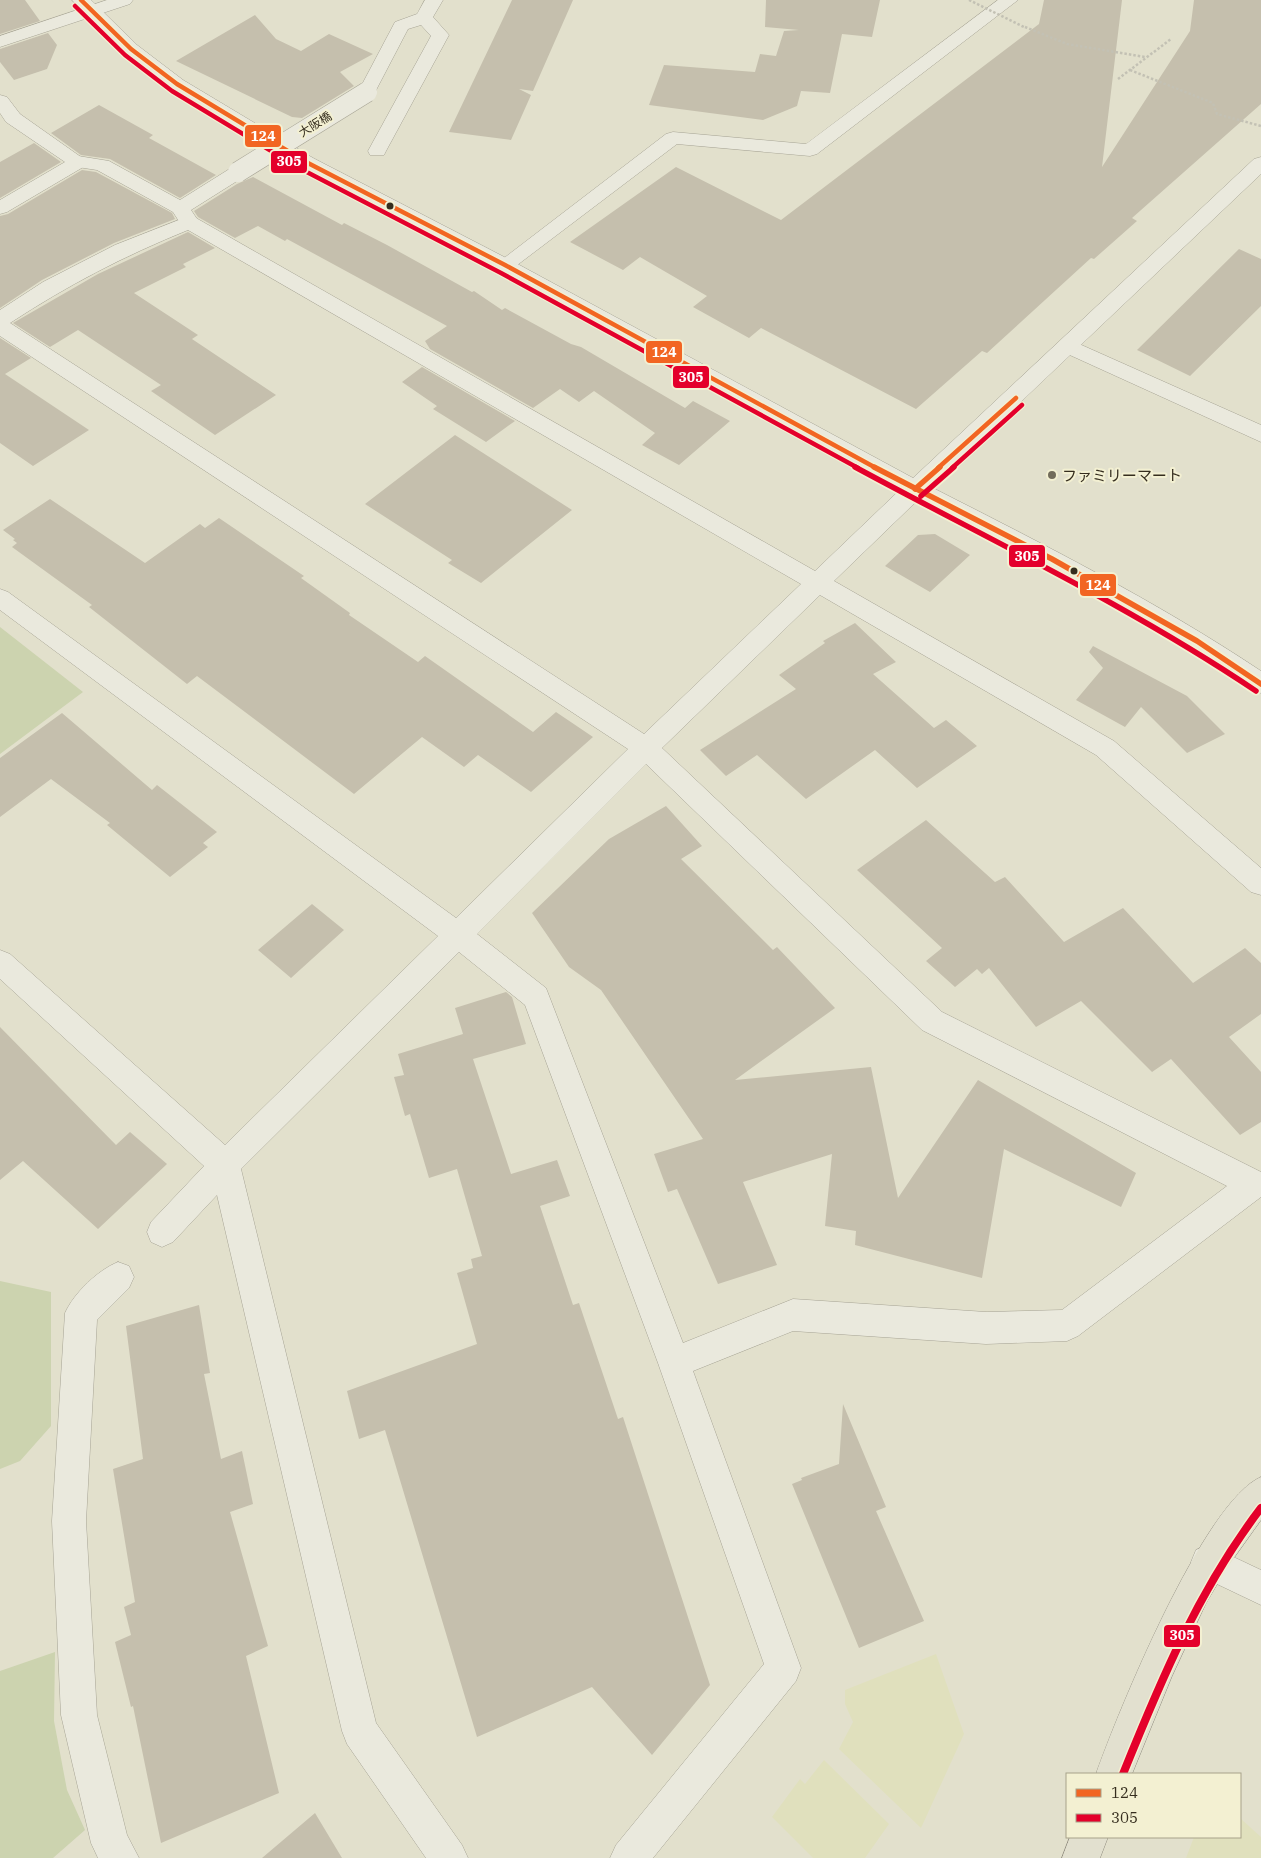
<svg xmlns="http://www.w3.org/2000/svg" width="1261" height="1858" font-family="'IBM Plex Serif','Noto Sans JP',serif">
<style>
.farmland{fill:#e0e0bd}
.green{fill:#ccd3af}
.building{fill:#c5bfad}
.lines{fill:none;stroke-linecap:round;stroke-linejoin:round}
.pedestrian-casing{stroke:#a7a495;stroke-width:1}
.minor-casing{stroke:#a7a495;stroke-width:1}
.tertiary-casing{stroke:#a7a495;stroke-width:1}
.primary-casing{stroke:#8d897c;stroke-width:1}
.path{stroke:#c3c1b4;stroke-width:2.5;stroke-dasharray:2.5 2;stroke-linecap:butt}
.pedestrian{fill:#eae9dd;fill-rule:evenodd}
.minor{fill:#eae9dd;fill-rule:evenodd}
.tertiary{fill:#eae9dd;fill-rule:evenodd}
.primary{fill:#e2e0cf;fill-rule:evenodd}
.pedestrian-bridge-casing{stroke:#a7a495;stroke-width:21;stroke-linecap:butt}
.path-bridge{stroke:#c3c1b4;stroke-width:2.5;stroke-dasharray:2.5 2;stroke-linecap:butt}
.pedestrian-bridge{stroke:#eae9dd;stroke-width:20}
.bus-1-far1-casing{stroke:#f3f0d2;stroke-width:7}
.bus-1-casing{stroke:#f3f0d2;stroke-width:9}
.bus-2-far2-casing{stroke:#f3f0d2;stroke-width:7}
.bus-2-far1-casing{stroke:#f3f0d2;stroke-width:9}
.bus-2-casing{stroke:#f3f0d2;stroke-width:11}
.bus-1-far1{stroke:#f26522;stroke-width:4.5}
.bus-1{stroke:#f26522;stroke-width:5.5}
.bus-2-far2{stroke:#e4002b;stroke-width:4.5}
.bus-2-far1{stroke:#e4002b;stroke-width:5.5}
.bus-2{stroke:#e4002b;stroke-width:8}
.bus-dot{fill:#352d1e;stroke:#f3f0d2;stroke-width:2}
.poi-dot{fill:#726c5b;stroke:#f3f0d2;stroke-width:2}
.labels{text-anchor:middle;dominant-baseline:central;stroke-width:4;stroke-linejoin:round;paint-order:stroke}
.far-street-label{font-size:12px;fill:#352d1e;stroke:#f3f0d2}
.poi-label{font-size:15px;fill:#352d1e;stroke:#f3f0d2;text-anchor:start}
.line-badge{stroke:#f3f0d2;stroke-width:2}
.badge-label{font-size:14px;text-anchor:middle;font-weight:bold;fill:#fff}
</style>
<rect width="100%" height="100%" fill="#e2e0cc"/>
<path class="farmland" d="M936,1654l28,80 -43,94 -82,-79 14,-27 -8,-18v-14z
M824,1760l65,64 -24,34h-52l-41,-41 28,-38 5,5z
M1240,1818l21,19v21h-75l8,-21h46z"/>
<path class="green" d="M0,627l83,65 -83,62z
M0,1281l51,11v134l-31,35 -20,8z
M55,1652l-1,69 13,69 18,40 -32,28h-53v-187z"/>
<path class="building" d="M0,0h25l15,21 -40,13z
M512,0h61l-40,91 -14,-2 12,6 -20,45 -62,-8z
M766,0h114l-8,37 -30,-3 -12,59 -29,-2 -4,15 -34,14 -114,-15 15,-40 91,7 5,-18 16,2 8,-25 15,-1 -34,-3z
M1044,0h78l-20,167 88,-136 4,-31h67v104l-129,114 5,3 -43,38 -3,-1 -104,95 -5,-2 -66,58 -155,-81 -12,10 -56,-31 14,-11 -67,-39 -17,13 -53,-28 106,-75 105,53 258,-196z
M255,15l21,24 25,12 28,-17 44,20 -33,18 14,14 -52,32 -10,-1 -116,-56z
M48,33l9,12 -10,24 -33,11 -14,-18v-13z
M99,105l54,30 -4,3 67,37 -36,23 -70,-39 -29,-4 -30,-22z
M34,143l27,19 -61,36v-36z
M82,170l14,2 76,41 3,6 -61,24 -72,37 -42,28v-92l8,-2z
M253,177l89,48 2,-2 43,22 85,47 2,-1 28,19 3,-2 66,36 10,3 104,61 8,-7 37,20 -51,44 -37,-20 13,-12 -61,-42 -15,11 -19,-13 -27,19 -103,-59 -5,-8 22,-15 -160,-87 -2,2 -27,-15 -23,12 -37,-21 -4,-6 43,-27z
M188,232l27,16 -32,16 3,3 -52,26 64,42 -6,4 84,56 -61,40 -64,-44 10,-6 -83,-55 -28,17 -37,-24 85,-49z
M1239,249l22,10v47l-71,70 -53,-26z
M0,338l31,20 -26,16 84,56 -56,36 -33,-23z
M422,367l93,54 -29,21 -53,-33 4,-3 -35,-24z
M455,435l117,75 -91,73 -33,-20 4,-3 -87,-56z
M50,499l95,64 55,-39 5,4 14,-10 85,58 -3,2 49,35 -1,2 69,47 7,-6 108,76 23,-20 37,25 -62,55 -53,-37 -14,12 -42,-30 -68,57 -157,-118 -10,8 -98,-77 3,-2 -80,-58 5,-4 -4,-3 2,-1 -12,-9z
M935,534l35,21 -40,37 -45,-26 33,-31z
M855,623l41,39 -23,12 61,54 12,-8 31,26 -60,42 -42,-38 -69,49 -49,-44 -31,21 -26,-26 96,-61 -17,-14 46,-32 -2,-2z
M1093,646l94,50 38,38 -38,19 -46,-46 -16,20 -49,-27 27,-32 -14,-16z
M62,713l90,77 5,-5 60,47 -14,11 5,4 -38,30 -63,-52 3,-2 -59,-44 -51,38v-59z
M666,806l36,40 -21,13 92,91 4,-3 58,61 -100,72 136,-13 27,131 80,-118 158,93 -15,34 -117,-58 -22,129 -127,-33 1,-14 -31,-5 7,-72 -89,28 34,83 -59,19 -41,-95 -9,3 -14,-38 49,-15 -102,-149 -32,-23 -37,-54 77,-74z
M926,820l69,62 10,-5 59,65 59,-34 70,75 52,-35 16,15v51l-32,23 32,35v50l-21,13 -69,-76 -19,13 -71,-71 -45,26 -47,-59 -7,6 -5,-5 -22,18 -29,-26 16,-13 -85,-78z
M312,904l32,26 -53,48 -33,-28z
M506,992l6,5 14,47 -53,15 38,115 46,-14 13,36 -30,10 33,99 6,-2 39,116 5,-2 87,268 -58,70 -60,-68 -115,50 -92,-307 -26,9 -12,-48 130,-47 -20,-71 16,-5 -2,-9 11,-3 -25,-87 -28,9 -19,-64 -5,2 -11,-39 10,-2 -6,-21 65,-20 -8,-26z
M0,1027l116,118 14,-13 37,32 -69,65 -75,-68 -23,19z
M199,1305l11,68 -6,1 17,85 21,-8 11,53 -23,8 38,134 -22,10 33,137 -118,50 -28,-137 -2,1 -16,-65 16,-7 -7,-28 11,-5 -22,-133 30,-10 -17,-133z
M843,1404l43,103 -10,4 48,110 -65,27 -67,-164 10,-4 -1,-2 38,-14z
M315,1813l27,45h-80z"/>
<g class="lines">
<defs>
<path id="pedestrian" d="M425,0h18l-10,17 16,18 -63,116 -2,4h-14l-2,-4 63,-115 -10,-11 -13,4 -35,67h-12l-3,-4 37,-70 22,-8z
M78,156l31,5 71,39 51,-32h14l3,4 -3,4 -54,34 8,12 -3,4 -7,2 -7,-2 -9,-14 -76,-42 -26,-4 -3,-4 3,-4z"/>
<path id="minor" d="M107,0h26l-3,4 -130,43v-11z
M998,0h20l-201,154 -7,2 -133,-12 -165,125 -7,2 -7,-2 -3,-4 171,-131 7,-2 133,12z
M0,95l7,2 13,17 68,48 -3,4 -78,46 -7,2v-14l65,-38 -59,-40 -6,-9z
M189,216l7,2 619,353 92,-88 8,-2 8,2 3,6 -3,6 -89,86 280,160 147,127v27l-10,-3 -155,-137 -276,-160 -158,153 280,264 319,160v25l-183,139 -11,5 -81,3 -193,-13 -100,40 108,297 -5,13 -143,177h-43l6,-13 148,-181 -106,-301 -133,-358 -66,-53 -218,217 135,554 86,122 6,13h-42l-79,-114 -5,-13 -125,-536 -44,47 -11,5 -11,-5 -4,-10 4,-10 53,-56 -204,-187v-29l10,4 215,191 213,-209 -438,-326v-21l8,3 448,326 172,-169 -628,-413v-26l43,-28 72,-37zM188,230l613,354 -157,150 -634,-411c58,-38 114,-67 178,-93zM646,764l276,266 305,156 -165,124 -76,2 -193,-13 -110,44 -137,-355 -69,-54z
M1068,339l193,86v17l-200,-91 -4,-5 4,-5z
M118,1262l11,4 5,11 -5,11 -32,32 -11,201 11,194 30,120 12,23h-41l-7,-15 -30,-128 -9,-194 13,-208c9,-20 33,-43 53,-51z
M1208,1545l53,25v35l-65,-31 -5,-12 5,-12z"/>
<path id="tertiary" d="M72,0h19l46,45 46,35 130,78 199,103 401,217 341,-319 7,-2v17l-330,313c112,57 225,114 330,184v22l-9,-2 -64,-44 -144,-82 -137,-70 -409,-226 -199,-103 -128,-78 -46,-35z"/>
<path id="primary" d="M1261,1477v43l-35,49 -20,34 -34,73 -40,98h-36c22,-62 108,-273 165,-297z
M1070,1837h38l-8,21h-38z"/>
</defs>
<use href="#pedestrian" class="pedestrian-casing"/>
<use href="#minor" class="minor-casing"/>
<use href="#tertiary" class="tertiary-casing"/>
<use href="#primary" class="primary-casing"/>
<path class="path" d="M1025,27l42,17 78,13
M1130,70l83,33 4,11 44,12
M1118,79l53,-40"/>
<use href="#pedestrian" class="pedestrian"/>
<use href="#minor" class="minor"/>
<use href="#tertiary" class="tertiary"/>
<use href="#primary" class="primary"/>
<defs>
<path id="pedestrian-bridge" d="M238,172l129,-80"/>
</defs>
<use href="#pedestrian-bridge" class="pedestrian-bridge-casing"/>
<path class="path-bridge" d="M969,0l55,27"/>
<use href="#pedestrian-bridge" class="pedestrian-bridge"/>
<defs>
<path id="bus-1-far1" d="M81,0l50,49 46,35 129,78 199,103 371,203
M938,468l78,-70"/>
<path id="bus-1" d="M874,467l178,92 145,82 64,43
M915,489l25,-22"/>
<path id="bus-2-far2" d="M75,6l50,49 47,36 129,78 200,104 357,195
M952,468l70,-63"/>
<path id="bus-2-far1" d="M855,467c135,73 273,138 401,224
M921,496l33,-29"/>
<path id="bus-2" d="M1123,1774c38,-94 76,-185 138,-266"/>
</defs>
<use href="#bus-1-far1" class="bus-1-far1-casing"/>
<use href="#bus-1" class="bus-1-casing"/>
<use href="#bus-2-far2" class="bus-2-far2-casing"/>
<use href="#bus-2-far1" class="bus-2-far1-casing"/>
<use href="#bus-2" class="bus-2-casing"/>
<use href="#bus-1-far1" class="bus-1-far1"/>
<use href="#bus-1" class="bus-1"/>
<use href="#bus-2-far2" class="bus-2-far2"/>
<use href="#bus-2-far1" class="bus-2-far1"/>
<use href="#bus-2" class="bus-2"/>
</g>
<g class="bus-dot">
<circle cx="390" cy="206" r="4.5"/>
<circle cx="1074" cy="571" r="4.5"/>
</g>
<circle class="poi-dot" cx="1052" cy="475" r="5"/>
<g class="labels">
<g class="far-street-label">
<text transform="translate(315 124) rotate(-32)">大阪橋</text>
</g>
<g class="poi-label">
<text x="1062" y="475">ファミリーマート</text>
</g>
</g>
<g class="line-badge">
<rect x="244" y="124" width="38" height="24" rx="5" fill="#f26522"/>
<rect x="270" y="150" width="38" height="24" rx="5" fill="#e4002b"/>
<rect x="645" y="340" width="38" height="24" rx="5" fill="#f26522"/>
<rect x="672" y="365" width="38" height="24" rx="5" fill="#e4002b"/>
<rect x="1008" y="544" width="38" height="24" rx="5" fill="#e4002b"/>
<rect x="1079" y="573" width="38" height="24" rx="5" fill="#f26522"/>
<rect x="1163" y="1624" width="38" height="24" rx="5" fill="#e4002b"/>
</g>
<g class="badge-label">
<text x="263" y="141">124</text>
<text x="289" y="166">305</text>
<text x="664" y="357">124</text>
<text x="691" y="382">305</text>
<text x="1027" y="561">305</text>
<text x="1098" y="590">124</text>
<text x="1182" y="1640">305</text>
</g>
<rect x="1066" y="1773" width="175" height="65" fill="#f3f0d2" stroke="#a7a28a"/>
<rect x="1076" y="1789" width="25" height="8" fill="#f26522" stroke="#a7a28a"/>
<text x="1111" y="1798" font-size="15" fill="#352d1e">124</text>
<rect x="1076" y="1814" width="25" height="8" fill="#e4002b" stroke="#a7a28a"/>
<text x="1111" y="1823" font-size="15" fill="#352d1e">305</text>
</svg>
